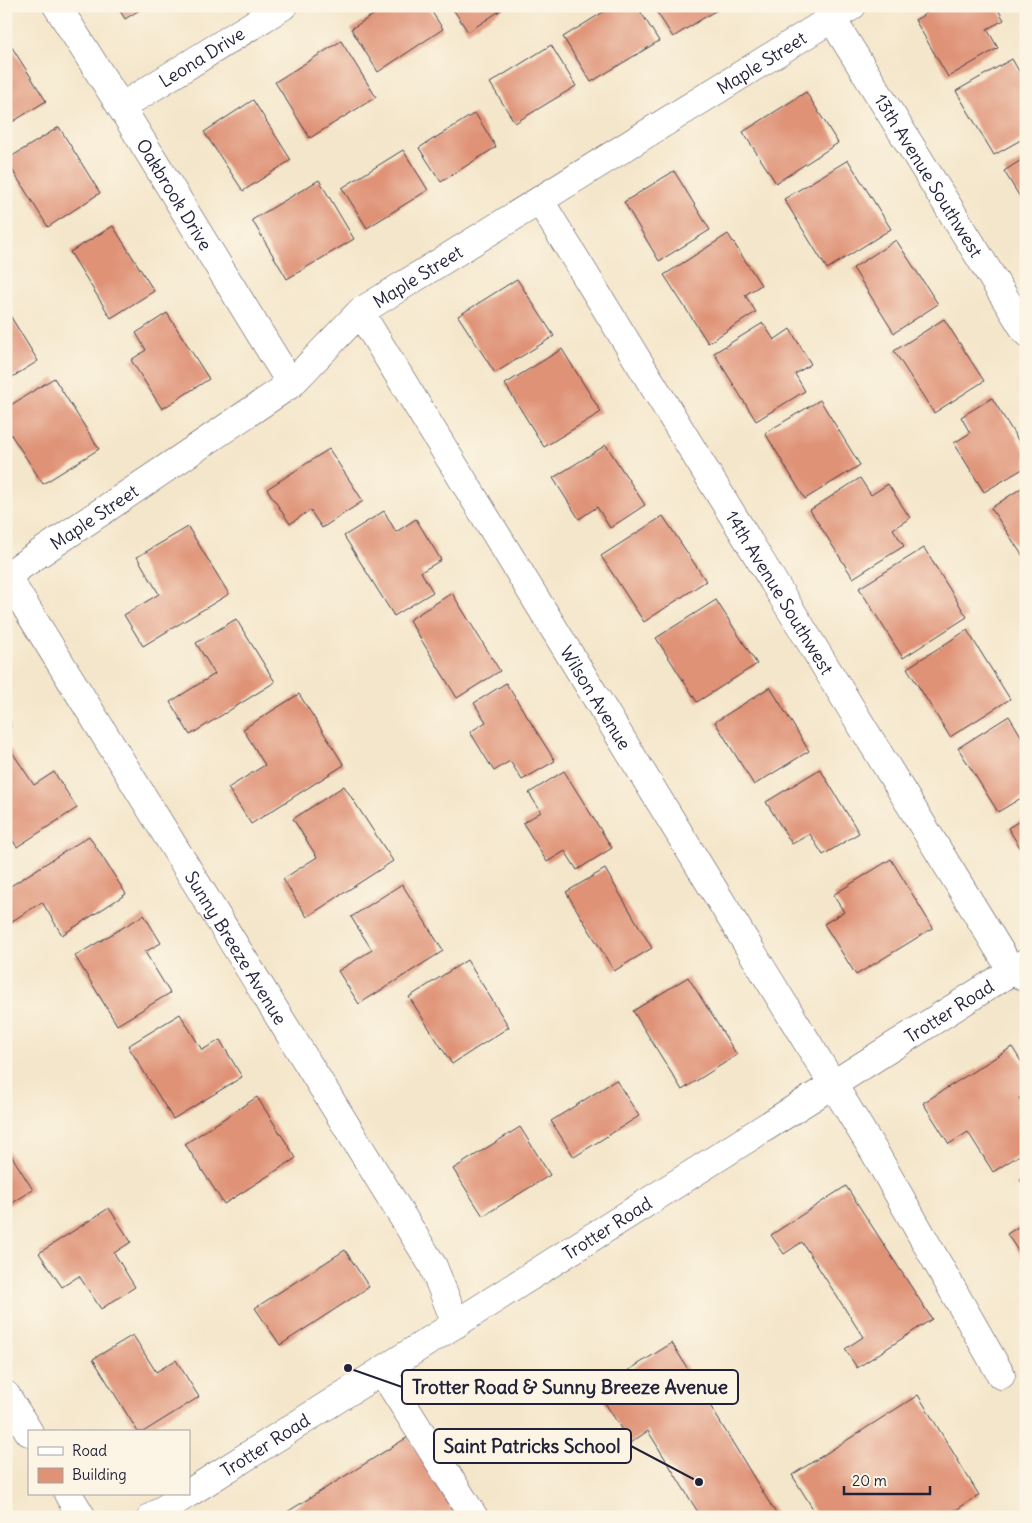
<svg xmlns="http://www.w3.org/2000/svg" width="1032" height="1523" font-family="Delius,sans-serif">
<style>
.building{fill:#df9276}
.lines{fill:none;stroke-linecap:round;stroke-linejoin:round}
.minor-casing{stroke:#423f50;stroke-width:29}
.minor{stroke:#fff;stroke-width:28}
.labels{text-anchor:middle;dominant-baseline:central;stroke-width:4;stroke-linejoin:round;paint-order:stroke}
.street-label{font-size:18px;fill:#22223b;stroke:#fcf5e5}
.leader{fill:none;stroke:#22223b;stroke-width:2}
.callout-dot{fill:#22223b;stroke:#fcf5e5;stroke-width:2}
.callout{fill:#fcf5e5;stroke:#22223b;stroke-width:2}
.callout-label{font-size:19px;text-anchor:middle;font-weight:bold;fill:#22223b}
</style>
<rect width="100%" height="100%" fill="#fcf5e5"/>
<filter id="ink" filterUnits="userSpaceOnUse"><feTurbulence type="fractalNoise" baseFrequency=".02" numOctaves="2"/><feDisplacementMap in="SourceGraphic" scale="10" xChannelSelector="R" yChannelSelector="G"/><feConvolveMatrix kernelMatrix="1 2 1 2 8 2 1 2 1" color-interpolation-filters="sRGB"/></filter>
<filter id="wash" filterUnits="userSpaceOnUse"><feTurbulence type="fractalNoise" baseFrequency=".0096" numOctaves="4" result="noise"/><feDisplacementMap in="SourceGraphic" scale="20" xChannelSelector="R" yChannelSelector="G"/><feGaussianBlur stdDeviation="1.12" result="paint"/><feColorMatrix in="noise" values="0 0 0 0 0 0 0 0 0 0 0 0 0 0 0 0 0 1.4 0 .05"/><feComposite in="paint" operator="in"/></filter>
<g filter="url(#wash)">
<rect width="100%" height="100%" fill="#f4e6ca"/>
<g id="blocks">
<path class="building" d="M117,6h29l-21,13z
M387,6h41l15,23 -65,43 -27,-43z
M451,6h56l-39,26z
M613,6h24l22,35 -68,41 -28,-45z
M653,6h70l-50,31z
M939,6h35l2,4 7,-4h13l8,14 -17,9 11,19 -50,29 -33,-57z
M6,38l40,63 -40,25z
M341,41l35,56 -66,41 -35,-56z
M551,45l25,41 -61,37 -25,-40z
M1012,59l14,24v54l-32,18 -38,-64z
M806,92l32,51 -62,40 -33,-51z
M253,100l38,60 -48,31 -39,-59z
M475,113l21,34 -55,35 -22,-34z
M59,127l41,66 -52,34 -42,-67z
M403,150l25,40 -61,38 -25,-40z
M1026,157v50l-22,-36z
M848,160l43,69 -64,40 -43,-70z
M674,171l36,59 -51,31 -35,-59z
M319,180l35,59 -67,40 -35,-59z
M113,226l41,65 -43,27 -41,-66z
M728,234l33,51 -16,10 11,17 -48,31 -44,-68z
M896,240l42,64 -44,29 -41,-65z
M517,279l37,57 -59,37 -37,-57z
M6,309l32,52 -32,20z
M167,313l42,66 -47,30 -31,-49 15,-10 -10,-17z
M944,319l40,62 -50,32 -40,-62z
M763,323l11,17 16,-11 21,35 -16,10 10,17 -49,30 -42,-68z
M562,349l39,63 -57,35 -39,-63z
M54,378l45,71 -56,35 -37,-57v-19z
M992,398l34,55v14l-42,25 -30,-49 16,-10 -9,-16z
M820,400l40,65 -55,34 -40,-66z
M606,445l39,60 -35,23 -13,-21 -18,12 -26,-41z
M329,449l34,52 -41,27 -12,-18 -20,14 -23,-35z
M860,478l11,17 17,-11 22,34 -17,11 11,17 -51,32 -43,-68z
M1026,485v76l-35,-53z
M384,511l12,21 20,-13 25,41 -20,12 12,20 -39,24 -50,-80z
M663,516l43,65 -62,41 -43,-66z
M188,527l41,67 -86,52 -19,-31 35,-21 -22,-37z
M924,548l43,69 -64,41 -44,-70z
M452,593l48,78 -43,27 -48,-78z
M716,600l41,64 -60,38 -41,-64z
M236,619l39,63 -85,53 -20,-33 45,-28 -19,-31z
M967,630l43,69 -60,38 -43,-69z
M506,683l49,78 -33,19 -12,-19 -16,10 -24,-39 16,-10 -12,-19z
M770,687l39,64 -55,34 -39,-63z
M299,694l45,71 -93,59 -23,-36 37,-23 -22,-36z
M1009,716l17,28v51l-28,17 -40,-64z
M6,719l5,8 -5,3z
M10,749l24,36 20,-13 23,36 -60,39 -11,-16v-79z
M820,769l39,64 -36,22 -13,-21 -18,10 -26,-42z
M564,771l48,77 -35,22 -12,-19 -18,11 -24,-39 18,-11 -12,-19z
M344,786l49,75 -86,56 -24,-38 34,-22 -24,-38z
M1026,817v40l-18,-29z
M89,836l37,58 -64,41 -20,-33 -36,23v-36z
M891,859l42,69 -77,47 -32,-51 20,-12 -11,-17z
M605,869l47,79 -38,23 -48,-79z
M402,884l41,67 -84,53 -21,-33 34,-21 -21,-33z
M144,915l17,28 -16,9 25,41 -53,32 -42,-69z
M467,960l42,67 -57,37 -43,-67z
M688,977l49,78 -55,35 -49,-79z
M180,1014l22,36 18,-10 22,37 -69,42 -45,-73z
M1012,1047l14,22v25l-7,4 7,9v44l-33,21 -25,-40 -19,12 -26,-41z
M616,1080l23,36 -65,41 -23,-36z
M257,1097l39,61 -72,46 -39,-60z
M520,1127l30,48 -67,41 -30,-47z
M6,1147l27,43 -27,17z
M1026,1176v13l-6,-9z
M846,1186l86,133 -75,49 -12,-19 18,-12 -61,-95 -18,12 -13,-19z
M109,1208l22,34 -17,11 21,34 -34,22 -22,-33 -17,11 -23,-34z
M1026,1222v41l-19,-29z
M345,1250l24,37 -89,58 -25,-37z
M133,1335l23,37 20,-12 23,37 -56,35h-5l-45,-73z
M672,1343l106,174h-77l-53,-86 -18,12 -33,-53z
M918,1395l61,100 -34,22h-127l-26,-42z
M408,1437l49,80h-178z"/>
</g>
</g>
<g filter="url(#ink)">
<use href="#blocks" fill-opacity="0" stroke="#423f50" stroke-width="1"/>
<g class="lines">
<defs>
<g id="minor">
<path id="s1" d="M57,6l64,101 170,277"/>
<path id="s2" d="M832,19l194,313"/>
<path id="s3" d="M121,107l162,-101"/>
<path id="s4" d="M540,201l472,770 14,7"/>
<path id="s5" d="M360,312l515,841 126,222"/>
<path id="s6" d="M6,575l427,691 23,58"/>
<path id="s7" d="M6,576l285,-192 69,-72 492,-306"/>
<path d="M382,1371l92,146"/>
<path d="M6,1395l23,37"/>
<path id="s8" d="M189,1493l837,-531"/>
<path d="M68,1494l14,23"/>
<path d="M152,1517l35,-23"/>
</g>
</defs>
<use href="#minor" class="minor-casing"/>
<use href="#minor" class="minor"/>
</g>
</g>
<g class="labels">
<g class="street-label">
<text stroke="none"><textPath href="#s3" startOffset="95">Leona Drive</textPath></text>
<text stroke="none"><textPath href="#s7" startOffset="916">Maple Street</textPath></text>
<text stroke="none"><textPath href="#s2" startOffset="184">13th Avenue Southwest</textPath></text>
<text stroke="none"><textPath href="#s1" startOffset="222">Oakbrook Drive</textPath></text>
<text stroke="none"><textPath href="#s7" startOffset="511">Maple Street</textPath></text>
<text stroke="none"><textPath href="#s7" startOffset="106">Maple Street</textPath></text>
<text stroke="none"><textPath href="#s4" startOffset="459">14th Avenue Southwest</textPath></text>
<text stroke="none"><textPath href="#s5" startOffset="452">Wilson Avenue</textPath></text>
<text stroke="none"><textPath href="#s6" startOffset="438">Sunny Breeze Avenue</textPath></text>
<text stroke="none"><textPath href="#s8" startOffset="900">Trotter Road</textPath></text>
<text stroke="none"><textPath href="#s8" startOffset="495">Trotter Road</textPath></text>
<text stroke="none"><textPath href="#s8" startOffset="90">Trotter Road</textPath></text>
</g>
</g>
<path class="leader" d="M348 1368L402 1387M699 1482L631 1446"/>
<g class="callout-dot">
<circle cx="348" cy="1368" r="5"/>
<circle cx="699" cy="1482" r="5"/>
</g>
<g class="callout">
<rect x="402" y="1370" width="336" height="34" rx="5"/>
<rect x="434" y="1429" width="197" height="34" rx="5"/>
</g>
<g class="callout-label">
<text x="570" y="1394">Trotter Road &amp; Sunny Breeze Avenue</text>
<text x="532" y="1453">Saint Patricks School</text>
</g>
<rect width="1032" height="1523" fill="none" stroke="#fcf5e5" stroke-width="25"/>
<rect x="28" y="1430" width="162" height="65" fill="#fcf5e5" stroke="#a5a1a1"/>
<rect x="38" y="1447" width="25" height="8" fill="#ffffff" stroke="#a5a1a1"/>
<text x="72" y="1456" font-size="15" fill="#22223b">Road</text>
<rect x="38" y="1468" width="25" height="15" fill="#df9276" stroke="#a5a1a1"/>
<text x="72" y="1480" font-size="15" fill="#22223b">Building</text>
<path d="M844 1486v8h86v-8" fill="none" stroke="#22223b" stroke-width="2.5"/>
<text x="852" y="1486" font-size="15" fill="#22223b" stroke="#fcf5e5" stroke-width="4" paint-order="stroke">20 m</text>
</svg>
